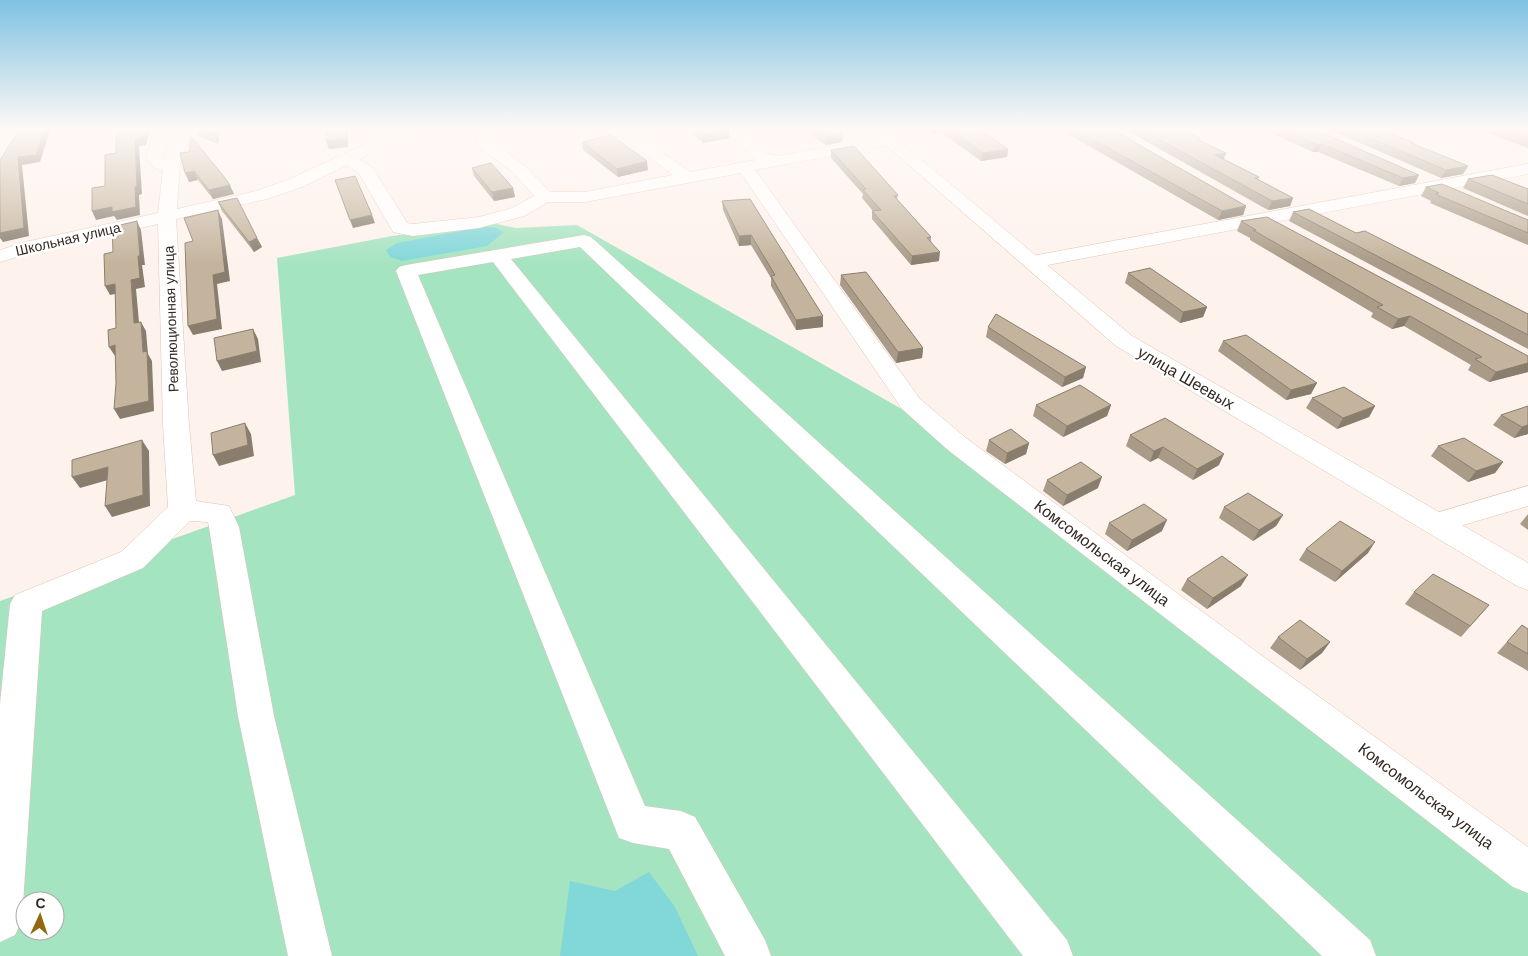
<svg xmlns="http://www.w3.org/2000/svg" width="1528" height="956" font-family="'DM Sans',sans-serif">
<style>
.green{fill:#a5e4c1;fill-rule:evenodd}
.water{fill:#82d7d9}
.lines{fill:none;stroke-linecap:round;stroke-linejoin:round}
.minor-casing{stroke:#dec3b3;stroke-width:1}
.major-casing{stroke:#dec3b3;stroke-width:1}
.minor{fill:#fff;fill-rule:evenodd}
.major{fill:#fff;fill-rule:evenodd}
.wall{fill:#a99b87}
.shaded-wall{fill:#897e6e}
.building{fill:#c4b49d;stroke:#897e6e}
.labels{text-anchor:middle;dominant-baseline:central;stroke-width:5;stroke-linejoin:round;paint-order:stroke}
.far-street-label{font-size:14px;fill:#332923;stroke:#fff}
.street-label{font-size:16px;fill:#332923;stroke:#fff}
</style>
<rect width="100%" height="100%" fill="#fef2ec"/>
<path class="green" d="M492,223l24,5 61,-3 420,238 531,387v106h-1528v-355l295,-106 -18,-237 115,-22zM25,901h30v30h-30z"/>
<path class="water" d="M482,227h11l11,5 -17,14 -85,15 -12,-4 -4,-7 11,-7z
M649,872l26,35 23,49h-138l10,-75 45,10z"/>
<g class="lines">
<defs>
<path id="minor" d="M0,130h15l-10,10 -5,2z
M155,130h16l-9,27 3,3 10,-30h16l-11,34 -3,45 79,-18 34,-12 95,-44 17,-5h25l-3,3 -29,8 -36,18 14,9 34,55 6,1 66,-7 33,-9 22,-12 -21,-24 -33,-24 -9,-18h16l6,12 32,24 25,26h35l88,-17 -60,-45h18l59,42 66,-12 -31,-30h17l24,23 12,3 111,-21 5,2 3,3 -3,3 -5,2 -134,25 165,229 46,39 302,222 260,187v46l-15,-6 -565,-437 -46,-41 -161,-236 -156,29h-37l-24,14 -45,12 -66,8 -20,-4 -33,-57 -13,-10 -45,22 -35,12 -91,20 13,206 7,76 33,5 10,21 35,189 58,240h-44l-50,-240 -29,-189 -1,-5 -18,-1 -47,47 -101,43 -20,309 -7,15 -15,7v-238l10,-100 5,-9 106,-43 47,-45 -5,-82 -5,-201 -128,29 -30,9v-12l25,-8 133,-29 5,-43 -8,-2 -9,-10z
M1528,164v10l-496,94 -7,-2 -3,-4 3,-4 7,-2z
M584,235l7,2 779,703 6,16h-54l-742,-709 -69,12 556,681 6,16h-50l-530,-694 -75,13 227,531 36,5 14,6 70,123 6,16h-46l-56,-107 -36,-6 -14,-5 -223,-567 3,-4 7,-2z
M1528,486v20l-92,27 -10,-3 -5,-7 5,-7z"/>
<path id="major" d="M869,130h17l246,206 396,227v27l-11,-4 -401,-240z"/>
</defs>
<use href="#minor" class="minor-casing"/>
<use href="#major" class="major-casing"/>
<use href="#minor" class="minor"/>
<use href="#major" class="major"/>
</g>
<path class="wall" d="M196,130h24l-2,14 -20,-8z
M688,130h41v8l-26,5z
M805,130h39v2h-3l2,2 -1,8 -16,3z
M927,130h53l28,19 -1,8 -26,4 -39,-28 -9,1z
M1061,130h52l133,76 -3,9 -25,5z
M1126,130h57l17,8 -1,2 27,13 -2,6 35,18 -1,2 35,19 -3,8 -22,4z
M1264,130h52l99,53 -16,3 -81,-34h-5z
M1330,130h53l31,13v1l54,22 -5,8 -22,4z
M1479,130h49v18z
M582,142l66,28 -30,7 -35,-27z
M831,150l67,45 -1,5 34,37v4l8,20 -28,4 -39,-46v-8h1l-11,-13 1,-4 -32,-36z
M180,153l54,41 -21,5 -15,-19 -9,2z
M472,168l41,20 2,9 -21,4 -20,-25z
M1468,179l60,10v27l-65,-28z
M1426,187l102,33v25l-98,-42 1,-2 -10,-5z
M750,199l73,128 -27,3 -25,-44v-8l-20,-33 -12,1 -16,-36 -1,-9z
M218,202l39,36 5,9 -8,5 -32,-41z
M1293,212l63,21 172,81v35l-239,-128z
M1241,221l287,142v9l-39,10 -21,-12 3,-5 -67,-39 -12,3 -21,-12 2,-4 -123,-73v-2l-13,-7z
M1128,273l79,34 -4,10 -23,6 -55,-40z
M841,275l82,73 -1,10 -26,5 -56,-78z
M988,327l98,40 -3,11 -21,9 -76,-50z
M1223,341l88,53 -25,6 -68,-49z
M1312,398l63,8 -6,11 -32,12 -31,-21z
M1036,405h75l-4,11 -44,21 -30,-21z
M1528,406v28l-14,4 -21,-13 8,-10z
M1130,435l89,30 -26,15 -35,-22 -8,4 -24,-16z
M989,440l40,3 -3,11 -21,10 -19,-13z
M1438,446l65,16 -8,11 -27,9 -37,-26z
M1047,480l51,8 -35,18 -20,-15z
M1224,507l59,8 -7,11 -23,15 -34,-23z
M1528,514v16l-8,-6z
M1109,523l53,8 -35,20 -22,-17z
M1306,549l62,4 -33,29 -36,-22z
M1187,579l54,7 -34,23 -26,-19z
M1414,592l75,13 -28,32 -56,-33z
M1522,625l6,4v42l-31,-18z
M1278,637l52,5 -8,11 -22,17 -30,-22z"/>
<path class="shaded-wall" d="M44,130h6l-10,32 -18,3 7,71 -26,6 -3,-4v-5l18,-76z
M144,130h6l-4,15 -7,1 3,48 -3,1 1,20 -23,5 -3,-4 -18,4 -4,-9 43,-72z
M215,130h5l-2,14 -4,-8z
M345,130h3v17l-19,2 -3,-8z
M729,130v8l-26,5 -1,-9z
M933,130h9v3l-9,1z
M843,134l-1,8 -16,3 1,-8z
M1322,144l-4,8h-5l4,-7z
M1008,149l-1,8 -26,4 2,-8z
M1226,153l-3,8 -8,-6z
M647,161l1,9 -30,7 -1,-8z
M1468,166l-5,8 -22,4 5,-8z
M194,171l4,9 -9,2 -4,-9z
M1419,175l-4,8 -16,3 4,-8z
M230,185l4,9 -21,5 -4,-9z
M513,188l2,9 -21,4 -2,-9z
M1293,198l-3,8 -22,4 4,-9z
M1246,206l-3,9 -25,5 4,-9z
M218,210l4,9 8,62 -13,3 5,45 -29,6 -5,-9 25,-51z
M372,215l3,8 -22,5 -3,-8z
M137,221l4,9 4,35h-3l3,22 -9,2 4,44 -6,-10 -3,-43 7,-24z
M751,235v10l-12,1v-10z
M257,238l5,9 -8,5 -5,-10z
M940,252l-1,9 -28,4 1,-9z
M115,284l5,9 -10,2 -5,-9z
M1207,307l-4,10 -23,6 3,-11z
M823,316v11l-27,3v-10z
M1410,316l-6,10 -12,3 6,-10z
M141,322l5,9 2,23 4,7 2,50 -34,8 -6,-10 29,-57z
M253,329l5,10 3,23 -39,9 -5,-10z
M115,345l5,10 -5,1 -6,-9z
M923,348l-1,10 -26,5 2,-11z
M1528,363v9l-39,10 7,-10z
M1086,367l-3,11 -21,9 3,-10z
M1317,383l-6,11 -25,6 5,-10z
M1111,405l-4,11 -44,21 4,-11z
M1375,406l-6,11 -32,12 6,-11z
M245,423l6,11 3,22 -35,10 -6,-11z
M1528,425v9l-14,4 8,-11z
M142,440l7,11 1,55 -38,11 -7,-11z
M1029,443l-3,11 -21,10 2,-11z
M1163,447l-5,11 -8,4 4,-11z
M1224,454l-5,11 -26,15 4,-11z
M1503,462l-8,11 -27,9 8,-11z
M108,467l7,11 -35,10 -8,-11z
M1102,477l-4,11 -35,18 4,-11z
M1283,515l-7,11 -23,15 6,-11z
M1167,520l-5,11 -35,20 5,-11z
M1375,542l-7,11 -33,29 7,-11z
M1248,575l-7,11 -34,23 6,-11z
M1330,642l-8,11 -22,17 7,-11z"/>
<path class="building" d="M19,130h25l-8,25 -18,2 6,71 -24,5v-73z
M122,130h22l-2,8 -7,1 2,47 -2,1 1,20 -24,5v-5l-20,4v-23l13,-2v-31l11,-2v-17h3z
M201,130h14l-1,6z
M327,130h18v8l-19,3z
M697,130h31l-26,4z
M817,130h22l4,4 -16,3z
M950,130h30l28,19 -25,4z
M1076,130h37l133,76 -24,5z
M1142,130h41l17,8 -3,1 29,14 -11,2 44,22 -4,1 38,20 -21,3z
M1284,130h32l103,45 -16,3 -81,-34 -5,1z
M1350,130h33l31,13h-3l57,23 -22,4z
M1507,130h21v8z
M611,135l36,26 -30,8 -35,-27z
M191,136l34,42 5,7 -21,5 -15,-19 -9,2 -5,-20 9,-1z
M854,146l44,49 -4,1 37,41 -4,1 13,14 -28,4 -40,-45 9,-1 -18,-20 3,-1 -35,-39z
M491,163l22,25 -21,4 -20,-24z
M1492,175l36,14v15l-60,-25z
M355,176l17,39 -22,5 -15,-40z
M1442,184l86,36v13l-93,-39 4,-1 -13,-6z
M237,198l20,40 -8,4 -31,-40z
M750,199l73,117 -27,4 -25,-44 4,-1 -24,-40 -12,1 -17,-35z
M1309,209l47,24 9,-2 163,83v21l-235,-123z
M218,210l7,62 -12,3 4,44 -29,7 -3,-83 8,-2 -9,-23z
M1267,217l261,139v7l-32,9 -21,-13 7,-2 -72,-41 -12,3 -21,-12 6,-2 -130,-75h3l-15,-9z
M137,221l3,35h-2l2,22 -9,2 3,43 7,-1 2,30 4,-1 2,50 -35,8 2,-26 -1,-38 -6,2 -1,-17 8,-2 -1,-44 -10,2 -1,-32 9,-2 -1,-25z
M1150,268l57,39 -24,5 -55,-39z
M866,272l57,76 -25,4 -57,-77z
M996,314l90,53 -21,10 -77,-50z
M253,329l4,22 -40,10 -3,-23z
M1246,335l71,48 -26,7 -68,-49z
M1080,385l31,20 -44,21 -31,-21z
M1344,387l31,19 -32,12 -31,-20z
M1528,406v19l-6,2 -21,-12z
M1165,418l59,36 -27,15 -34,-22 -9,4 -24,-16z
M245,423l3,22 -35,10 -2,-22z
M1011,429l18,14 -22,10 -18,-13z
M1464,438l39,24 -27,9 -38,-25z
M142,440l1,55 -38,11 3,-39 -36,10v-17z
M1081,462l21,15 -35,18 -20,-15z
M1248,493l35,22 -24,15 -35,-23z
M1144,504l23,16 -35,20 -23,-17z
M1340,521l35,21 -33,29 -36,-22z
M1222,556l26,19 -35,23 -26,-19z
M1433,574l56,31 -19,21 -56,-34z
M1300,620l30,22 -23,17 -29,-22z
M1522,625l6,4v25l-21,-12z"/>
<linearGradient id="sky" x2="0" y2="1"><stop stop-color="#7fc2e2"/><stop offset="0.49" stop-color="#fff9f6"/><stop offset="1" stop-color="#fff9f6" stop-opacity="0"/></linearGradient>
<rect width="1528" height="264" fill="url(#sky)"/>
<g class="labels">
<g class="far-street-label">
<text transform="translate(68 239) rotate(-13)">Школьная улица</text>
<text transform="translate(171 319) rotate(-92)">Революционная улица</text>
</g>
<g class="street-label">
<text transform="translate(1186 378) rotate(30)">улица Шеевых</text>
<text transform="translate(1102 553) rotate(37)">Комсомольская улица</text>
<text transform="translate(1426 796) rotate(37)">Комсомольская улица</text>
</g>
</g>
<g transform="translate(40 916) rotate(3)"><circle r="24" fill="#ffffff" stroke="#ada9a7"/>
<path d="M0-4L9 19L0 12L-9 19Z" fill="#926911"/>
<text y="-8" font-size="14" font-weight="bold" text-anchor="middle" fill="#332923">С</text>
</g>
</svg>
